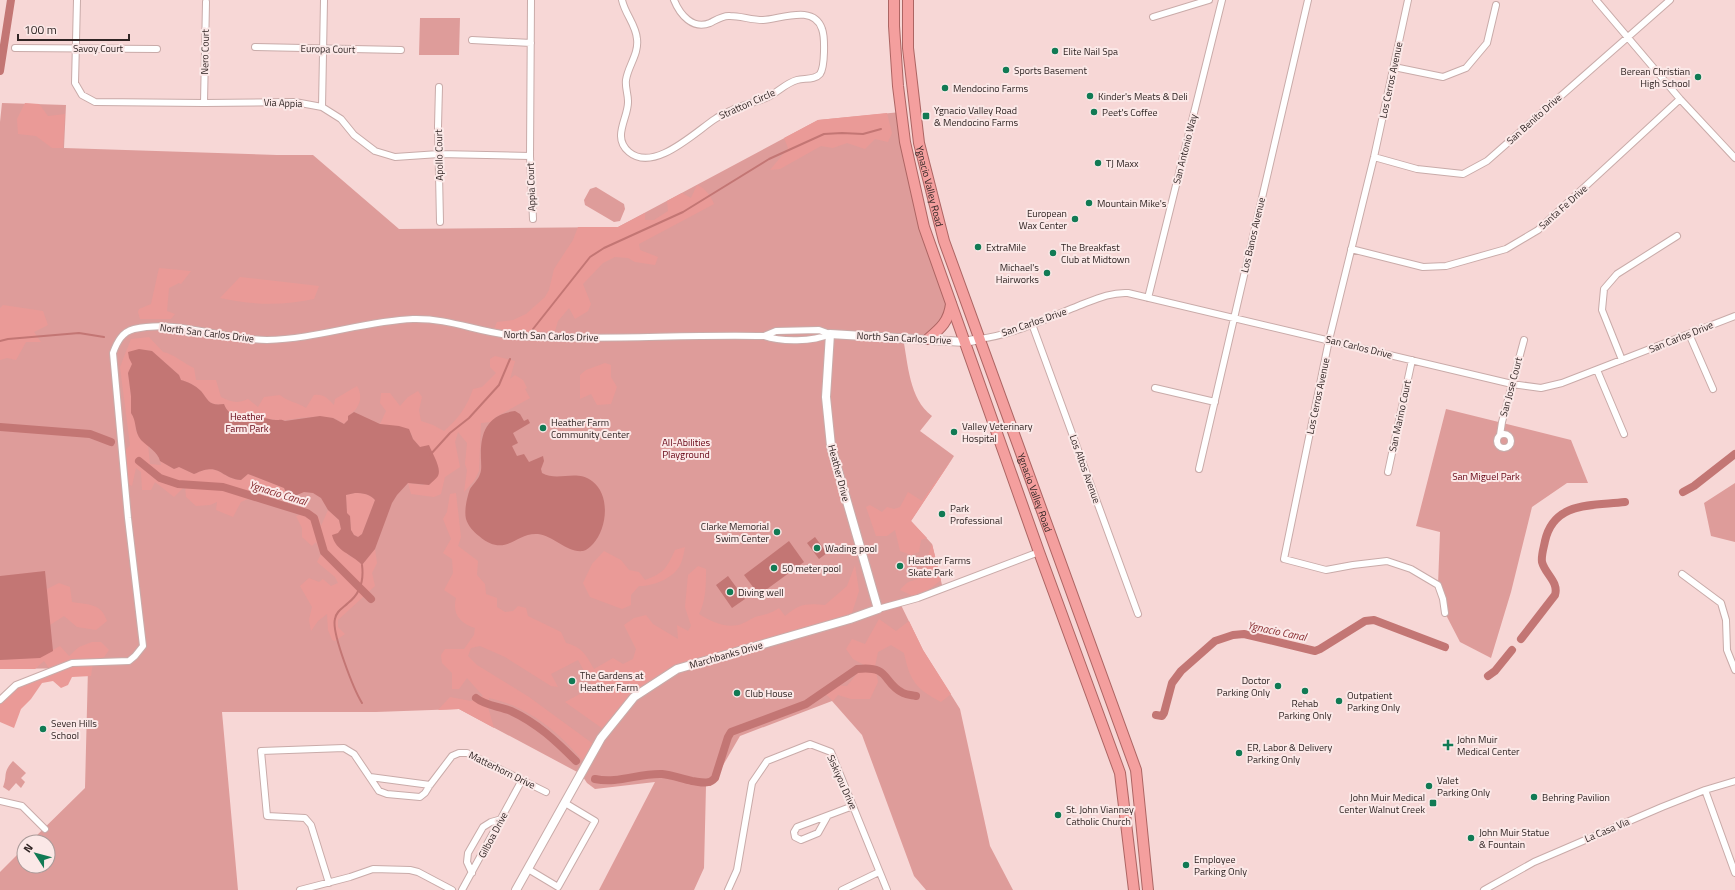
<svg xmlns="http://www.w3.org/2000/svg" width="1735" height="890" font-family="'Titillium Web',sans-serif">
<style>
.green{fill:#de9c9a}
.forest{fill:#ea9a97}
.water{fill:#c37674;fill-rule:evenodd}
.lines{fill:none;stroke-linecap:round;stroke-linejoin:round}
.stream{stroke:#c37674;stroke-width:2}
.canal{stroke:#c37674;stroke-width:8}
.minor-casing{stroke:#c9aba9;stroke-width:8}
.tertiary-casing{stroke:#c9aba9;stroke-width:10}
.trunk-casing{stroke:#ad6563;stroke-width:12}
.minor{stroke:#fff;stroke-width:6}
.tertiary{stroke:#fff;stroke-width:8}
.trunk{stroke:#f49f9e;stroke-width:10}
.poi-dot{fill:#117a54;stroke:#fbe8e7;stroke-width:1.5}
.labels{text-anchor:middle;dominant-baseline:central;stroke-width:4;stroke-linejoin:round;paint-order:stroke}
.street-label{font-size:10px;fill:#302524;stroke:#fbe8e7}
.poi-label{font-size:10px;fill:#302524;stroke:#fbe8e7;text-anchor:start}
.park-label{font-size:10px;fill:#640212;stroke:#fbe8e7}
.water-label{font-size:11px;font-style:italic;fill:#862a2e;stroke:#fbe8e7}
</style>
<rect width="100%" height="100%" fill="#f7d7d6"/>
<path class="green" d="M420,18h40l-1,37h-40z
M2,103l64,2 -2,43 213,7h36l86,74 219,-2 200,-107 83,-8 13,69 37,123 -23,35 -25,-1c5,25 6,61 29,78l-12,15 34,25 -43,65 21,23 11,45 -43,14 23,47 37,59 30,137 23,44h-87l-12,-14 -52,-141 -30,-34 -92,35 -29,50h-5l-2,82 -10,22h-95l56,-108 -60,7 -8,-6 -6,-9 -122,-65 -83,3h-154l16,178h-238v-18l24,-24v18h24v-24h-18l55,-54 3,-120 -88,1v-547z
M596,187l28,17 1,5 -5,12 -6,1 -29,-17 -1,-5 6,-11z
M1446,409l125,31 17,43h-21l-35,24 -21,85 -20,66 -31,-16 -15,-29 -7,-28 2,-53 -24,-6z
M1735,483v59l-24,-6 -7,-33z
M13,761l13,12 -5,5 4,4 -4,6 -5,-5 -7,8 -6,-4c5,-12 -1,-14 10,-26z"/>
<path class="forest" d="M25,103l14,1 9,12 17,-2 -2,34h-11l-16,-12 -18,-2 -1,-15z
M887,113l5,20 -4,9 -13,-3 -10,10 -18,-6 -14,5 -12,-2 -41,23 -10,1 18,-22 -4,-10 34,-18z
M697,185c8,3 14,11 17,19l-75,40 1,6 18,7 -3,8 -20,-3 -7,-4 -13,-1 -12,6 -20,21 8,20 -3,7 -13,8 -6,-11 -11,13 -3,10 -31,1 -30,-3 3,-7 16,-2 13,-6 19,-17 4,-7 5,-21 19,-29 5,-13h40l27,-14v7h9l14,-9 -1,-10 15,-8 9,5z
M159,268l32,3 -10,13 -2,-1 -10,5 -2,23 8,3 -4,5h-31l-2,-7 1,-3 12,-5z
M240,277l79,9 -5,13c-31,7 -63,6 -94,-1z
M3,305l40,6 5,14 -14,7 7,10h-15l-10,18 -9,-2 -7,2v-52z
M149,337l14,15c11,2 20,11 31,16l2,12h20l5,17c10,5 16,7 27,2l10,8 6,-10 16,-2c8,7 17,7 26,13l8,-13c10,-1 13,3 20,10l1,-6 22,-13c7,12 2,23 -9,30v4l-4,4c-3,-2 -7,-5 -11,-6 -14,-3 -33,0 -47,2 -7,1 -14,-1 -21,-2 -15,-2 -34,5 -41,-14 -15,2 -15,-3 -23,-13 -6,-6 -13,-9 -20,-11l-2,-5 -27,-24 -6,-1 -14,14 -4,9 1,8 2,15v17l4,6 1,12 5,9 7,5 2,19 11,1 -1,-4 14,8 5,-2 15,7c27,-13 24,4 47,6l7,-6 36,14 3,7 -13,2 -17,-6 -7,7 -9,4 -8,15 -17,-7 1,-8 -7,3 -14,1 -10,-9 -1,-11 -11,11 -19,-15 -4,8h-9l-1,-18 -5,-4 -4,18 -7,-4 -2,-29 7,-8 -10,-78 11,-28z
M495,356l20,5 -5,18 5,-4 8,5 4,8 -2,1 5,9 -34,19 -5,5 -10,1 -2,48 -5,10 -10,11 3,-22 -2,-6 2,-21 -9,-11 -3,10 5,25 -15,10 -4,17 -7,3 -23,-3 -3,-11 15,2 16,-14 -10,-25 -9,1 -7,-8 -2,-6 -31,-9 6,-13 -6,-8 1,-10h9l10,13 8,-9 10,-6 4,6 -3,13 2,11 12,4 11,6c14,-12 23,-24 29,-42l9,-2 14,-14 -6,-6v-8z
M605,363l6,2v12l6,10 -6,17 -14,1 -6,-11 -11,5v-24l6,-5z
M954,456l-43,65 16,17 -6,2 -2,12 -8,3 -11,-4 -5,-21 -8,6h-11l-10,-29 4,-2 12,7 5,-5 7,2 6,-2 8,-15 14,9z
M355,493c8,0 15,1 20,7l-13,34 -3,3 -5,-2 -3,-5 -1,-14 -3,-2 -1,-19z
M456,493l5,44 -3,9 20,15 -1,14 8,9 1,10 11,4v9l8,5 8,-1 5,-5 8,2 2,8 33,16 5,11c16,4 20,12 28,26l19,-11 10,6 10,-5 3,-10 -12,-24 10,-7 12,-3 7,9 25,15 -1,-14 11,6 3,-5 -6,-19 3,-32 10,-9 8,3c0,15 0,32 -7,45 11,7 25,14 39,11 6,-1 12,-6 17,-8 11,-3 13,-2 24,-9l6,8c14,-12 21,-13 40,-11l22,-19 8,-21 4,26 -9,28 -173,50 -43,28 -28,34 -41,-29 28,-15 -15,-27 -27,14 7,13 -7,-1 -46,-29 -25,-11 -9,2 -3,8 9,9 52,32 67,49 -10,19c-24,-31 -58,-59 -97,-67l-1,9 6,21 -35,-19 -21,1 12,-13 21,4 12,-5 -16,-18 -8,11h-7v-16l-10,-10 -1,-8 4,-6h19l10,-14 1,-7c-15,-5 -23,-14 -19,-30l-12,-8 9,-17 -1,-14 -9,-6 8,-14 -8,-20 4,-7 3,-18z
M328,510l11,10 2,9 -3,4 11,23 5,1 8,8 13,-16 2,14 -5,10 3,13 -37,34v7l7,7 -10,7 -3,-1 -4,-10 -1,-16 -9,7 -7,10 -2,-11 3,-13 -12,-21 9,-8 10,4 4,-3 8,7 7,-3 -3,-6 -18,-15 4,-8 -5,-12 -4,4 -10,-9v-9l-6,-12 15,-5 8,7 2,8z
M932,544l9,36 -23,18 -18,-8c2,-2 4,-5 7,-7 4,-3 10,-2 14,-7 2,-2 9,-27 11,-32z
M685,547c-1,5 -2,11 -4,16 -6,15 -27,23 -42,23l-8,9v10l-9,4 -32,-12 -7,-14 9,-19 12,-13 17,9 8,10 10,2 6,8c19,-7 22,-12 30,-30z
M59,583l11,4 2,15c17,3 29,1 35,19l-11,9 -19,-3 -13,-11 -14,9 -3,-36z
M879,619l17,12 13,-10 14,29 28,44 -10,8c-25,-13 -31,-21 -37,-49l-13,-8 -13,7 -3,14 3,16 -8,17h-19l-13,-4 -5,6 -12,-11 7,-5 19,1 17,-21 -11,-6 -7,-10 6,-10 13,5z
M92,642h9l8,8 -5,7 -11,5 -2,14 -19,1 -4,8 -7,3 -8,-7 -11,2 -11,16 -10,10 -7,19 -14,-6v-22l16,-15 35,-14 -7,-10 -9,8h-35v-9l40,-3 20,-11 9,10 10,-9z"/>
<path class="water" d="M139,349l13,2 27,24 2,5c7,2 14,5 20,11 8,10 8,15 23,13 6,17 25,13 39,14 4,0 8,2 13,2 4,0 5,-1 9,1l35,-5 13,2 11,6 4,-4v-4l6,-4 26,12 19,2 10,3 4,10 7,8 9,-2c3,8 13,23 9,31 -2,3 -6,6 -9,9l-21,-2 -11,12 -5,8 -17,46 -13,16c-11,-12 -26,-13 -30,-30l6,-2 3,-4 -2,-9 -11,-10 -7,-12 -8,-5 -9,-1 -7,3h-10l-3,-7 -36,-14 -7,6c-22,-2 -20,-19 -47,-6l-15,-7 -5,2 -14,-8c-2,-9 -12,-14 -19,-21 -7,-8 -4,-19 -10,-27v-17l-3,-23 4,-9 -3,-6 -1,-6zM355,493c8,0 15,1 20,7l-13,34 -4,3 -4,-2 -3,-5 -1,-14 -3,-3 -1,-18z
M515,411l5,3 4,7 4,-2 2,4 -17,10 5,10 -6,3 5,10 7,-2 5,8 14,-6 1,5 -3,8 1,4c16,9 34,-4 50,8 19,14 15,48 1,63 -3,3 -6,6 -10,7 -16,2 -29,-15 -45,-17 -23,-2 -32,25 -59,2 -5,-4 -11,-10 -13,-17 -2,-8 1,-22 4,-30 3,-5 8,-9 10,-15 2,-5 1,-10 1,-15 -1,-26 5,-44 34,-48z
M815,537l12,16 -8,6 -12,-16z
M789,541l15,21 -45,33 -15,-20z
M45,571l8,80 -13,7 -40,2v-84z
M728,576l17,23 -13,9 -16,-23z"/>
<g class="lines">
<path class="stream" d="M533,329l57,-72 14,-9 79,-36 86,-53 55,-25 18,-1 21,1 18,-5
M0,341l8,-2 71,-6 25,4
M430,455l20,-22 19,-15 30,-33 11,-26
M362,703c-8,-13 -31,-71 -27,-84 1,-8 8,-11 13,-16 13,-10 16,-23 14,-38"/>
<path class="canal" d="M0,71l11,-71
M0,427l90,7 21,8
M139,461l21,17 18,6 45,3 84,26 7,5 10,34 47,47
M1683,492l11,-6 41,-32
M1521,639l34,-44c4,-13 -10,-21 -13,-33 -1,-7 2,-15 3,-21 9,-40 47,-35 80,-39
M1488,676l7,-5 17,-21
M476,698c10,8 23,8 35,13 26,12 45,30 65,50
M1156,715l6,1 2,-3 8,-30 9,-12 34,-30 18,-6 11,-1 71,17 5,-2 45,-28 9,-1 71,27
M595,779c23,5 44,-6 67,-5 10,1 20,5 30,7 9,1 17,4 23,-3l13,-41 3,-5 75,-28 51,-35c34,-4 25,14 46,24 4,2 8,2 13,3"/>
<defs>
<path id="minor" d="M77,0l-2,83 7,12 13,7 109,1 91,-1 27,5 19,12 13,16 21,16 20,6 44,-3 91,2
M531,0l-1,156 3,63
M622,0c3,14 14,25 15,39 2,15 -9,27 -11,41 -1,7 2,14 2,21 1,16 -17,36 1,51 25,21 66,-20 86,-33 6,-4 13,-7 19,-10 11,-5 24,-7 34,-12 10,-5 18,-14 29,-17 7,-2 18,0 23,-6 5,-7 5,-37 2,-45 -8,-25 -41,-10 -59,-9 -12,0 -22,-4 -33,-4 -7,-1 -14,4 -20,7 -17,7 -30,-8 -36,-23
M1408,0l-34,157 -45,183 -45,219 42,11 27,-5 34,-4 24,8 27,16 5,14 2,14
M1596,0l84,99 55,59
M1153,17l56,-17
M472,40l59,3
M255,47l146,3
M15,48l142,1
M1394,67l49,10 23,-9 21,-25 9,-38
M439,87l-1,39 2,96
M204,103l2,-101
M322,107l2,-107
M1374,157l43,12 46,5 24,-13 183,-161
M1351,249l72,18 23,-1 60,-17 32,-19 142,-131
M1148,298l74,-298
M1032,324l106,290
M819,330l11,4c-17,8 -49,8 -66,2l12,-5z
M1689,334l24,55
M979,339c33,-4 67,-20 99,-33 16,-6 32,-14 50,-13l384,91 29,4 21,-5 173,-67
M1622,360l-20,-50 2,-21 13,-15 60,-38
M1597,370l27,64
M1155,388l60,14
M1497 441a7 7 0 1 1 14 0a7 7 0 1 1-14 0Z
M1500,435l2,-13 22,-82
M1199,469l109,-469
M1388,472l24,-112
M1682,574l39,29 5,17 1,30 8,20
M878,609l40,-11 121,-46
M0,700l16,-15 56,-22 57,-2 6,-5 8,-10 -15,-128 -15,-165c4,-11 9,-21 21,-24 44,-10 89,11 133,11 50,-1 97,-19 146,-21 39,-1 68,15 106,17 81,5 163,-2 245,0
M370,777l60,8
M1705,790l30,83
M0,801l22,5 23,23
M827,817l-9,16 -17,7 -6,-3 -1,-5 3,-5 56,-21
M528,869l30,18 37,-66 -30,-18
M472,873l-5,-11 1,-9 15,-26 8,-5 11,-3
M329,883l-18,-58 -6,-7 -38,-2 -6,-65 83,-3 10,6 25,37 8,3 33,3 5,-4 5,-8 22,-29 7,-3h8l79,39
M300,890l50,-13 23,-8 37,1 8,2 34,18
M462,890l60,-110
M728,890l9,-20 15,-87 15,-22 43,-17 21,8 56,138
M842,890l37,-18
M1484,890l50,-28 128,-55 43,-17 30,-9"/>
<path id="tertiary" d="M516,890l85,-152 33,-41 43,-28 173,-50 28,-10 -47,-163 -5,-49 4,-63 135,8 14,-3"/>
<g id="trunk">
<path d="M894,0v26l4,60 7,56 19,85 115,325 81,221 14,117"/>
<path id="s1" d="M908,0v48l11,95 25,98 192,529 12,120"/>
<path d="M928,339c13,-11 21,-18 23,-35"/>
</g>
</defs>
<use href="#minor" class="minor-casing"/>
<use href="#tertiary" class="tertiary-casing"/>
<use href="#trunk" class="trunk-casing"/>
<use href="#minor" class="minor"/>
<use href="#tertiary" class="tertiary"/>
<use href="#trunk" class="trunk"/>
</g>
<g class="poi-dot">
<circle cx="1055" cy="51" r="4"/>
<circle cx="1006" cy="70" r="4"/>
<circle cx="1698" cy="77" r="4"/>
<circle cx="945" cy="88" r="4"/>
<circle cx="1090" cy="96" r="4"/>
<circle cx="1094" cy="112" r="4"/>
<rect x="922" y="112" width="8" height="8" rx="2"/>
<circle cx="1098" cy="163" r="4"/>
<circle cx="1089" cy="203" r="4"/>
<circle cx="1075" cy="219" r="4"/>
<circle cx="978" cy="247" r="4"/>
<circle cx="1053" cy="253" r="4"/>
<circle cx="1047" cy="273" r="4"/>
<circle cx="543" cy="428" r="4"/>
<circle cx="954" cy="432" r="4"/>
<circle cx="942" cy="514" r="4"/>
<circle cx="777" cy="532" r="4"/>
<circle cx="817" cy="548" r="4"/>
<circle cx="900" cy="566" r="4"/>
<circle cx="774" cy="568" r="4"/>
<circle cx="730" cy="592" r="4"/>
<circle cx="572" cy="681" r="4"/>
<circle cx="1278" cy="686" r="4"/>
<circle cx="1305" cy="691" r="4"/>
<circle cx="737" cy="693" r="4"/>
<circle cx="1339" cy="701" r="4"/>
<circle cx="43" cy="729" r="4"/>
<path d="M1446 739h4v4h4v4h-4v4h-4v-4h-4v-4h4z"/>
<circle cx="1239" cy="753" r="4"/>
<circle cx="1429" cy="786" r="4"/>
<circle cx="1534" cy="797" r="4"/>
<rect x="1429" y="799" width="8" height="8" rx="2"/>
<circle cx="1058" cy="815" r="4"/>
<circle cx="1471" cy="838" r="4"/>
<circle cx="1186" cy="865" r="4"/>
</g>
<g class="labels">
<g class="street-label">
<text x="98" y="48">Savoy Court</text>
<text transform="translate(328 49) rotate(1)">Europa Court</text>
<text transform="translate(205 52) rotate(-89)">Nero Court</text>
<text transform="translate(1391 80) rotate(-78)">Los Cerros Avenue</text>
<text transform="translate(283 103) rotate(2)">Via Appia</text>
<text transform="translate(747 104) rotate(-24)">Stratton Circle</text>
<text transform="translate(1534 119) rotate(-42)">San Benito Drive</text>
<text transform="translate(1185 149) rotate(-76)">San Antonio Way</text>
<text transform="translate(439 155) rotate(-91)">Apollo Court</text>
<text stroke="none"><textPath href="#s1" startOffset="188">Ygnacio Valley Road</textPath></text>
<text transform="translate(531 187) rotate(-92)">Appia Court</text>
<text transform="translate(1563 207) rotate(-42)">Santa Fe Drive</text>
<text transform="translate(1253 235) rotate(-77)">Los Banos Avenue</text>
<text transform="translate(1034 322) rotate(-19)">San Carlos Drive</text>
<text transform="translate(207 333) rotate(7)">North San Carlos Drive</text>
<text transform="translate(551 336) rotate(2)">North San Carlos Drive</text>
<text transform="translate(1681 337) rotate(-22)">San Carlos Drive</text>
<text transform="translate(904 338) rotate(3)">North San Carlos Drive</text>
<text transform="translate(1359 347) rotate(14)">San Carlos Drive</text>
<text transform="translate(1511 387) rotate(-75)">San Jose Court</text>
<text transform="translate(1318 396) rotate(-78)">Los Cerros Avenue</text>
<text transform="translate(1400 416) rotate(-78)">San Marino Court</text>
<text transform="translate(1085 469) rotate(70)">Los Altos Avenue</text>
<text transform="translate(839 473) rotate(75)">Heather Drive</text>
<text stroke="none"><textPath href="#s1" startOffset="512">Ygnacio Valley Road</textPath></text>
<text transform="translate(726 655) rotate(-16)">Marchbanks Drive</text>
<text transform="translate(502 770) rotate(26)">Matterhorn Drive</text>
<text transform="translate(842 782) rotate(66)">Siskiyou Drive</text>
<text transform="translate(1607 830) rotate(-23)">La Casa Via</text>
<text transform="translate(493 835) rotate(-62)">Gilboa Drive</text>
</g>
<g class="poi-label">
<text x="1063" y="51">Elite Nail Spa</text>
<text x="1014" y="70">Sports Basement</text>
<text x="1690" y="71" text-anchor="end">Berean Christian<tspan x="1690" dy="12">High School</tspan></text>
<text x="953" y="88">Mendocino Farms</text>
<text x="1098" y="96">Kinder's Meats &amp; Deli</text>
<text x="934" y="110">Ygnacio Valley Road<tspan x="934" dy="12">&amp; Mendocino Farms</tspan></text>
<text x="1102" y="112">Peet's Coffee</text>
<text x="1106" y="163">TJ Maxx</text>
<text x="1097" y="203">Mountain Mike's</text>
<text x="1067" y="213" text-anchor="end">European<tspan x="1067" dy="12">Wax Center</tspan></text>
<text x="986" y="247">ExtraMile</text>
<text x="1061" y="247">The Breakfast<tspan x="1061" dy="12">Club at Midtown</tspan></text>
<text x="1039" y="267" text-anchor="end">Michael's<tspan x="1039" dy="12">Hairworks</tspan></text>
<text x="551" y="422">Heather Farm<tspan x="551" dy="12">Community Center</tspan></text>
<text x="962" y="426">Valley Veterinary<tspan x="962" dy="12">Hospital</tspan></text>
<text x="950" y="508">Park<tspan x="950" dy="12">Professional</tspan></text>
<text x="769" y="526" text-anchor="end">Clarke Memorial<tspan x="769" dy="12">Swim Center</tspan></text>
<text x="825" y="548">Wading pool</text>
<text x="908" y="560">Heather Farms<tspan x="908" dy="12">Skate Park</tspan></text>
<text x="782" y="568">50 meter pool</text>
<text x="738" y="592">Diving well</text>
<text x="580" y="675">The Gardens at<tspan x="580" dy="12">Heather Farm</tspan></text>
<text x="1270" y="680" text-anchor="end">Doctor<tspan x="1270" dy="12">Parking Only</tspan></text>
<text x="745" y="693">Club House</text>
<text x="1347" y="695">Outpatient<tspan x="1347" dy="12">Parking Only</tspan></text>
<text x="1305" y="703" text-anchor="middle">Rehab<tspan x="1305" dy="12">Parking Only</tspan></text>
<text x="51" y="723">Seven Hills<tspan x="51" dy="12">School</tspan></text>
<text x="1457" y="739">John Muir<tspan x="1457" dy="12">Medical Center</tspan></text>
<text x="1247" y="747">ER, Labor &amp; Delivery<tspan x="1247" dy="12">Parking Only</tspan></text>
<text x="1437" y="780">Valet<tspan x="1437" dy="12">Parking Only</tspan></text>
<text x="1425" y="797" text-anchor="end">John Muir Medical<tspan x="1425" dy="12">Center Walnut Creek</tspan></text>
<text x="1542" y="797">Behring Pavilion</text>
<text x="1066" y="809">St. John Vianney<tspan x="1066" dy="12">Catholic Church</tspan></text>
<text x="1479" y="832">John Muir Statue<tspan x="1479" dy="12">&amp; Fountain</tspan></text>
<text x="1194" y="859">Employee<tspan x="1194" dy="12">Parking Only</tspan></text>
</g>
<g class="park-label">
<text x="247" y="416">Heather<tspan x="247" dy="12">Farm Park</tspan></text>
<text x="686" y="442">All-Abilities<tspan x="686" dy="12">Playground</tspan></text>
<text x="1486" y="476">San Miguel Park</text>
</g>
<g class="water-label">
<text transform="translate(278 493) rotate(17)">Ygnacio Canal</text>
<text transform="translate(1277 631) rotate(12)">Ygnacio Canal</text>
</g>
</g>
<g transform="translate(36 854) rotate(306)"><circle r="19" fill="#fbe8e7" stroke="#aa9a99"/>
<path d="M0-3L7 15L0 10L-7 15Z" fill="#117a54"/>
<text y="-6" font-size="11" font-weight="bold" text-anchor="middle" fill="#302524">N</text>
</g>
<path d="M18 34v6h111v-6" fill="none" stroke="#302524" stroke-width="2"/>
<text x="24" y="34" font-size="12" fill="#302524" stroke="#fbe8e7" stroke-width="3" paint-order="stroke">100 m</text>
</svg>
